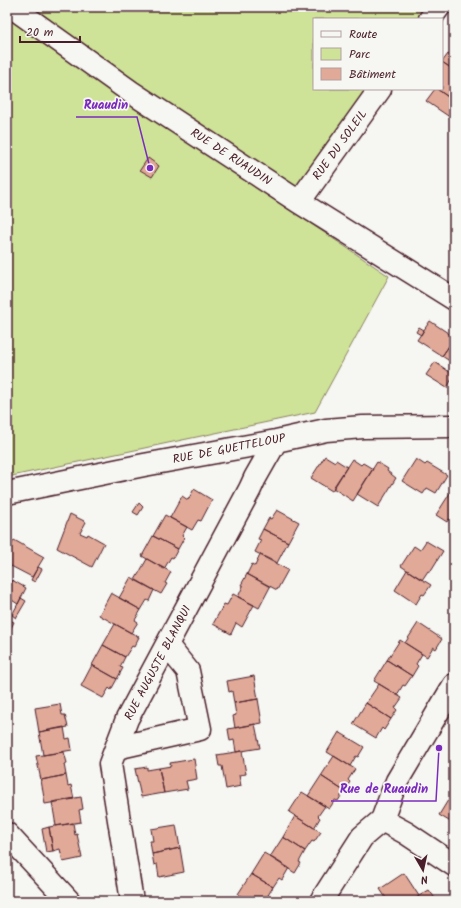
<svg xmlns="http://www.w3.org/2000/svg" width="461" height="908" font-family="Kalam,sans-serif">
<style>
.green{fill:#cee398;stroke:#8c8162}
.building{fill:#e1a998;stroke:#4a1f2b}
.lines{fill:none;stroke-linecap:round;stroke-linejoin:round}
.minor-casing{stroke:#4a1f2b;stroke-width:25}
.minor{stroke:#f6f6f2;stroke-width:22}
.labels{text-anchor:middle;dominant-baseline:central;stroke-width:3.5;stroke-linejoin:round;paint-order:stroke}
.street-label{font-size:12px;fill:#4a1f2b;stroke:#f6f6f2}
.leader{fill:none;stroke:#7b2cbf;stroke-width:1.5}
.callout-dot{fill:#7b2cbf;stroke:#f6f6f2;stroke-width:1.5}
.callout-label{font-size:13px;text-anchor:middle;font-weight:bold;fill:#7b2cbf;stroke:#f6f6f2;stroke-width:3.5;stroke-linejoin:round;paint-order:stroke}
</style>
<rect width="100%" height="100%" fill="#f6f6f2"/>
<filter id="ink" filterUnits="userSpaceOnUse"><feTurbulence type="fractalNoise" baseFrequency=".025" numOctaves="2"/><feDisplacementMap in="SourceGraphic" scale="8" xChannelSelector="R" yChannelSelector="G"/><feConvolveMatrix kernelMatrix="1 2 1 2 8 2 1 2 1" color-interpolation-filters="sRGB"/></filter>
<g filter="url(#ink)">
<path class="green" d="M7,7h432l-9,12h-116v70h62l-90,118 103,69 -74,136 -308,65z"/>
<path class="building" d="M454,49v21l-12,-8 6,-8 2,1z
M442,62l12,8v25l-3,4 -14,-10h5z
M435,89h2l17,12v19l-28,-19z
M148,158l11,8 -7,11 -12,-7z
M430,321l24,16v2l-12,17 -25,-16z
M419,327l5,3 -3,5 -5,-3z
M454,339v27l-1,-1 1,-1 -12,-8z
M435,362l19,13 -7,13 -21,-13z
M325,456l10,6 1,-2 11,7 -15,24 -21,-13z
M352,459l9,6 2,-2 10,6 -20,32 -20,-13z
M416,459l9,6 2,-2 20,12 -11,18 -9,-5 -4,6 -21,-13z
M377,462l11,7 -1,2 9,7 -18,29 -21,-13z
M454,487v36l-5,-4 -2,3 -11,-7z
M194,489l18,11 -11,21 -3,-1 -6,10 -22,-12 12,-22 6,4z
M139,503l4,4 -5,8 -5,-3z
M277,510l22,12 -11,20 -25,-13 6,-11 2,1z
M70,514l16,8 -6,11 7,3 1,-2 16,9 -12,24 -35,-19z
M165,515l22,12 -5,9 2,2 -6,11 -25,-13z
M263,529l25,13 -11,21 -22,-11 6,-12 -3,-1z
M153,536l25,13 -5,9 -2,-1 -7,12 -22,-13z
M14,540l30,17 -12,20 -25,-13v-12z
M426,541l17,10 -13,21 -2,-1 -6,9 -21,-14 13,-20 6,4z
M260,555l28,15 -11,20 -30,-16 5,-10 3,2z
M147,559l24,13 -6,11 2,1 -6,10 -26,-14z
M38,567l4,2 -7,13 -4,-2z
M407,570l24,15 -7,10 -2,-1 -6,10 -21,-14z
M247,574l23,13 -11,21 -21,-11 5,-11 -2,-1z
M131,577l23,13 -5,11 -2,-1 -6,10 -22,-12z
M7,580l4,2 -4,7z
M12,580l14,8 -8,16 -11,-7v-8z
M111,593l30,17 -6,10 3,2 -7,11 -32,-18z
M233,594l21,11 -12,22 -6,-4 -5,11 -18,-10 11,-20 3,1z
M21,598l5,3 -10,17 -4,-3z
M9,620l5,2 -7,14v-12z
M418,623l24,16 -6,10 -3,-2 -6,10 -22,-14z
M115,624l24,13 -5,10 -2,-1 -7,11 -22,-12z
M400,640l22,14 -6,10 2,2 -6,10 -25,-16z
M103,645l22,12 -5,10 3,1 -6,11 -25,-14z
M387,660l25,16 -7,10 -2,-1 -6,10 -23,-14z
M92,665l25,14 -6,11 -2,-2 -6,10 -22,-12z
M254,676l4,23 -24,4 -2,-12 -3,1 -2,-11z
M379,684l23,14 -7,10 2,2 -6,9 -25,-16z
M258,699l4,24 -27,5 -2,-12 3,-1 -2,-12z
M366,703l25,16 -7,11 -2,-2 -6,10 -23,-14z
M60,704l2,11h3l3,12 -29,5 -4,-24z
M255,724l5,24 -24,4 -2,-12 -4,1 -2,-12z
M64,727l2,12 4,-1 2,12 -29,5 -4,-23z
M339,732l25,15 -6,10 -2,-1 -6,10 -23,-14z
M242,751l4,23 -7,1 2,11 -15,3 -4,-23h-3l-2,-11z
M64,752l3,11 -3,1 2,11 -25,5 -5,-24z
M334,756l21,13 -7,11 2,2 -6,9 -23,-15z
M194,759l3,20 -11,2 2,8 -24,4 -5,-25 12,-2 -1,-3z
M147,767v3l12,-2 5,25 -23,4 -6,-28z
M66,775l2,11 3,-1 3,14 -29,5 -4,-24z
M321,776l23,15 -6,10 -3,-1 -6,9 -21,-13z
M302,792l23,14 -7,10 2,2 -6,10 -25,-16z
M453,792l1,1v31l-15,-9z
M81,797l2,12 -4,1 2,12 -25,4 -4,-24z
M295,816l26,16 -7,10 -2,-1 -7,10 -22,-14z
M73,823l2,12 2,-1 5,24 -19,4 -3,-13 -7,2 -4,-24z
M176,825l4,23 -28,6 -2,-13h3l-2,-12z
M49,827l4,24 -7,1 -4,-23z
M283,837l22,14 -6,11 2,1 -6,10 -25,-16z
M180,848l4,24 -25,5 -2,-13 -3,1 -2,-11z
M264,853l25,15 -7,12 -3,-2 -6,9 -22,-13z
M404,873l15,23 -6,5h-25l-8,-12z
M251,874l22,13 -6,10 2,2 -1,2h-19l-11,-7z
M429,890l8,11h-24l6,-5z"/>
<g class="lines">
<defs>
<path id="minor" d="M12,7l119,85 168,110 155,97
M430,19l9,-12
M299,202l81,-113
M7,493l137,-28 132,-24 50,-11 37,-3 91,-1
M116,748l84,-19 -12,-58 -21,-26
M382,820l24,13 48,32
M7,834l62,67
M132,901l-22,-137 17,-45 123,-230 5,-11 21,-37
M321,901l41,-64 20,-17 10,-27 5,-12 57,-96"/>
</defs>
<use href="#minor" class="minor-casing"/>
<use href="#minor" class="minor"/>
</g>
</g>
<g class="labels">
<g class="street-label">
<text transform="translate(340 145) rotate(-54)">RUE DU SOLEIL</text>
<text transform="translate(231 157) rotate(33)">RUE DE RUAUDIN</text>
<text transform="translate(229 449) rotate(-11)">RUE DE GUETTELOUP</text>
<text transform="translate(158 663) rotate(-62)">RUE AUGUSTE BLANQUI</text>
</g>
</g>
<path class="leader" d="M150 168L137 117H76M439 748L436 801H331"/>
<g class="callout-dot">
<circle cx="150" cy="168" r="4"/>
<circle cx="439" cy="748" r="4"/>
</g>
<g class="callout-label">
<text x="106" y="109">Ruaudin</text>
<text x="384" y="793">Rue de Ruaudin</text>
</g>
<rect width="461" height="908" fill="none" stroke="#f6f6f2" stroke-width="24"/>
<rect x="12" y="12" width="437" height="884" fill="none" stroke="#4a1f2b" stroke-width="1.5" filter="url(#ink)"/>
<rect x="313" y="18" width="130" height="72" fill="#f6f6f2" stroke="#b1a0a2"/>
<rect x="321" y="31" width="20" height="6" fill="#f6f6f2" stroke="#b1a0a2"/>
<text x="349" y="38" font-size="12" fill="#4a1f2b">Route</text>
<rect x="321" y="48" width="20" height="12" fill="#cee398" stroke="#b1a0a2"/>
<text x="349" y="58" font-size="12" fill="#4a1f2b">Parc</text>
<rect x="321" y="68" width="20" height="12" fill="#e1a998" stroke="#b1a0a2"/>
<text x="349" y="78" font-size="12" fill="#4a1f2b">Bâtiment</text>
<g transform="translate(423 870) rotate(171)" stroke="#f6f6f2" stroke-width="3" paint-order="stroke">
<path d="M0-3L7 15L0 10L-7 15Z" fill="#4a1f2b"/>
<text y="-6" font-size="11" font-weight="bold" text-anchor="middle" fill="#4a1f2b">N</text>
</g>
<path d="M20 36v6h60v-6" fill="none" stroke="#4a1f2b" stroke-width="2"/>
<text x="26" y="36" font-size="12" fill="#4a1f2b" stroke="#f6f6f2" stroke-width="3" paint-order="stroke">20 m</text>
</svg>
